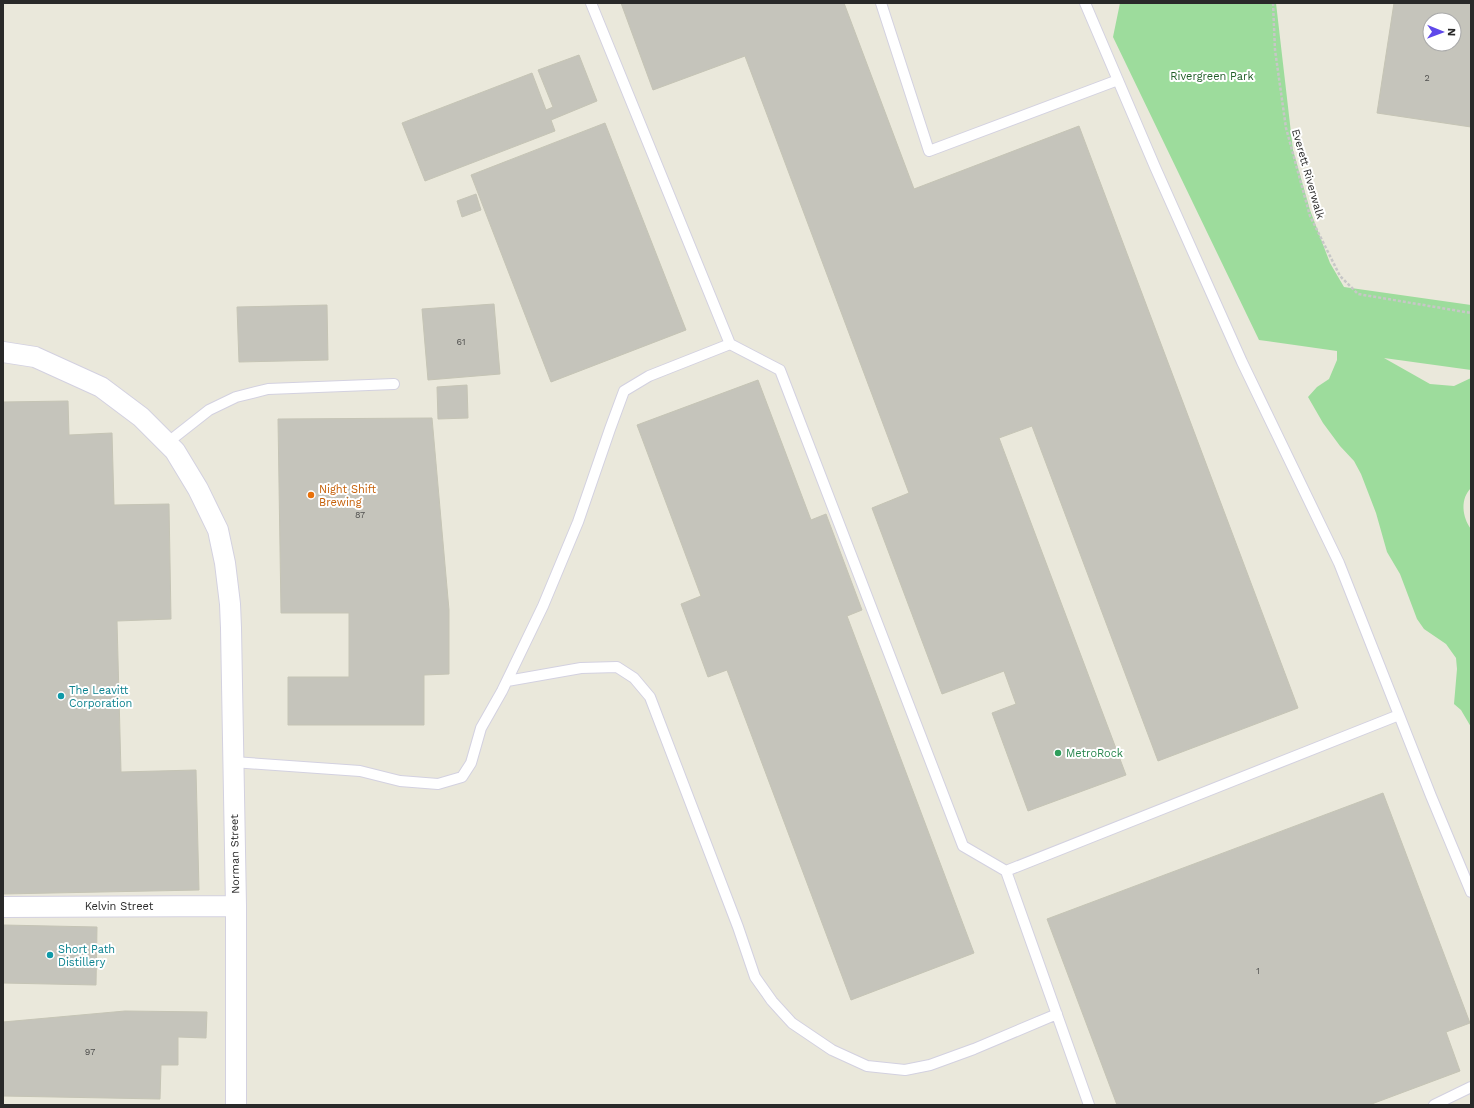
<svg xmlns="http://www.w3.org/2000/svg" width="1474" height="1108" font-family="'Work Sans',sans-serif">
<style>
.green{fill:#9ddc9c}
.building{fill:#c5c4bb;stroke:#c5c4b5;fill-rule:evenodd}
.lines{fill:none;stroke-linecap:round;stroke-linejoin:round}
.lane-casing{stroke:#d3d1e0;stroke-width:12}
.street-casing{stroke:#d3d1e0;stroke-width:22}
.path{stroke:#c7c7c7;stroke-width:2.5;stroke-dasharray:3 2;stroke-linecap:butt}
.lane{stroke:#fff;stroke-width:10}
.street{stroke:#fff;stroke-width:20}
.food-dot{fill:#e8710a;stroke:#fff;stroke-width:1.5}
.culture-dot{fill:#0f9aa8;stroke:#fff;stroke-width:1.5}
.leisure-dot{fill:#2e9e5b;stroke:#fff;stroke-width:1.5}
.labels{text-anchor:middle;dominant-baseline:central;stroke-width:4;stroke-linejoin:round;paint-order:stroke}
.number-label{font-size:9px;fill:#50504e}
.park-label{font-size:11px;fill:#205e27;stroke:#fff}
.street-label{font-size:11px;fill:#292929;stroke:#fff}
.food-label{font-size:11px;fill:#c56008;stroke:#fff;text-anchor:start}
.culture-label{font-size:11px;fill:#0d838f;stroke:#fff;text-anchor:start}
.leisure-label{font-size:11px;fill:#27864d;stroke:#fff;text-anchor:start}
</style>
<rect width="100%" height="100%" fill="#eae8db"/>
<path class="green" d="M1120,3h156l17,147 17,60 20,53 14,24 127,18v65l-87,-12 46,26 24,2 17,-8v110c-11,11 -9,29 0,41v198l-10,-17 -7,-6 3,-35 -1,-11 -10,-14 -22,-15 -7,-10 -17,-45 -13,-22 -11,-39 -15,-39 -7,-13 -14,-15 -17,-23 -15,-26 9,-10 12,-8 8,-19v-9l-78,-11 -146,-303z"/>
<path class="building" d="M621,3h223l70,186 165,-63 219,582 -140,53 -126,-335 -33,12 127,337 -98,36 -36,-98 24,-9 -12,-33 -62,23 -70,-186 37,-15 -164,-437 -92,34z
M1394,3h77v124l-94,-14zM1430,20h24v24h-24z
M579,55l18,46 -46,19 4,11 -130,50 -23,-58 130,-50 14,37 7,-3 -15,-37z
M605,123l81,207 -135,52 -80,-207z
M476,194l5,16 -19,7 -5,-16z
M494,304l6,70 -72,6 -6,-71z
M327,305l1,55 -89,2 -2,-55z
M758,380l53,140 15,-6 36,96 -15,6 127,337 -123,47 -124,-330 -19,7 -27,-73 20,-8 -64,-171z
M467,385l1,33 -30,1 -1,-32z
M68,401l1,34 43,-2 2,72 55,-1 2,115 -54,2 4,151 75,-2 3,120 -196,4v-492z
M432,418l17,192v64l-25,1v50h-136v-48h61v-64h-68l-3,-194z
M1383,793l87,230 -24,9 14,39 -91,34h-252l-70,-186z
M3,925l94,2 -1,58 -93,-2z
M125,1011l82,1 -1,26 -28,-1v28h-17l-1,34 -157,-3v-74z"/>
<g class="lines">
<defs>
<path id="lane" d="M881,3l48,148 189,-71
M1085,3l70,164 87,195 97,201 92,233 40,96
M730,344l50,26 183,476 43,25
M167,443l42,-33 27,-13 32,-8 126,-5
M507,681l74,-13 36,-1 17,11 16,19 88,230 17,50 17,24 20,22 40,27 35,16 38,4 25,-5 44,-16 83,-35
M233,762l127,9 40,10 38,3 24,-7 9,-14 10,-35 21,-37 41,-85 35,-84 32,-93 14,-38 25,-15 81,-32 -139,-341
M1089,1105l-83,-234 393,-156
M1434,1105l37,-18"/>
<path id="street" d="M3,352l32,5 66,30 40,30 34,34 23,38 20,41 7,33 5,41 1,24 5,278v199
M3,907l233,-1"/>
</defs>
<use href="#lane" class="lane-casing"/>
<use href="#street" class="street-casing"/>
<path class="path" d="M1273,3l2,47 11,78 24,88 30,60 18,18 113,19"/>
<use href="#lane" class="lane"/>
<use href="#street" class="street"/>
</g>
<circle class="food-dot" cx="311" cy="495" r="4"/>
<g class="culture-dot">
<circle cx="61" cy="696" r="4"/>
<circle cx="50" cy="955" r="4"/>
</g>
<circle class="leisure-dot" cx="1058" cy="753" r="4"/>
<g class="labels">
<g class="number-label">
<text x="1427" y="78">2</text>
<text x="461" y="342">61</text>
<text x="360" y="515">87</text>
<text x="1258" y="971">1</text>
<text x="90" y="1052">97</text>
</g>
<g class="park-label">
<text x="1212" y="76">Rivergreen Park</text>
</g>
<g class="street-label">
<text transform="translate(1308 174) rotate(74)">Everett Riverwalk</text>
<text transform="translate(235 854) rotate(-91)">Norman Street</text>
<text x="119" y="906">Kelvin Street</text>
</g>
<g class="food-label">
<text x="319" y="489">Night Shift<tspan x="319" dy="13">Brewing</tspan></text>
</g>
<g class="culture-label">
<text x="69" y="690">The Leavitt<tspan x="69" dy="13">Corporation</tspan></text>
<text x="58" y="949">Short Path<tspan x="58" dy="13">Distillery</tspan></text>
</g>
<g class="leisure-label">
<text x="1066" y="753">MetroRock</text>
</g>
</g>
<rect width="1474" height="1108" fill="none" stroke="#292929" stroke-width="8"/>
<g transform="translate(1442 32) rotate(91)"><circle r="19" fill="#ffffff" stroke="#a9a9a9"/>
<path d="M0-3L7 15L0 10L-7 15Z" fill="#5f48ea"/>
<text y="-6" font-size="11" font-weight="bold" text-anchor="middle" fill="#292929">N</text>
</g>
</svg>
